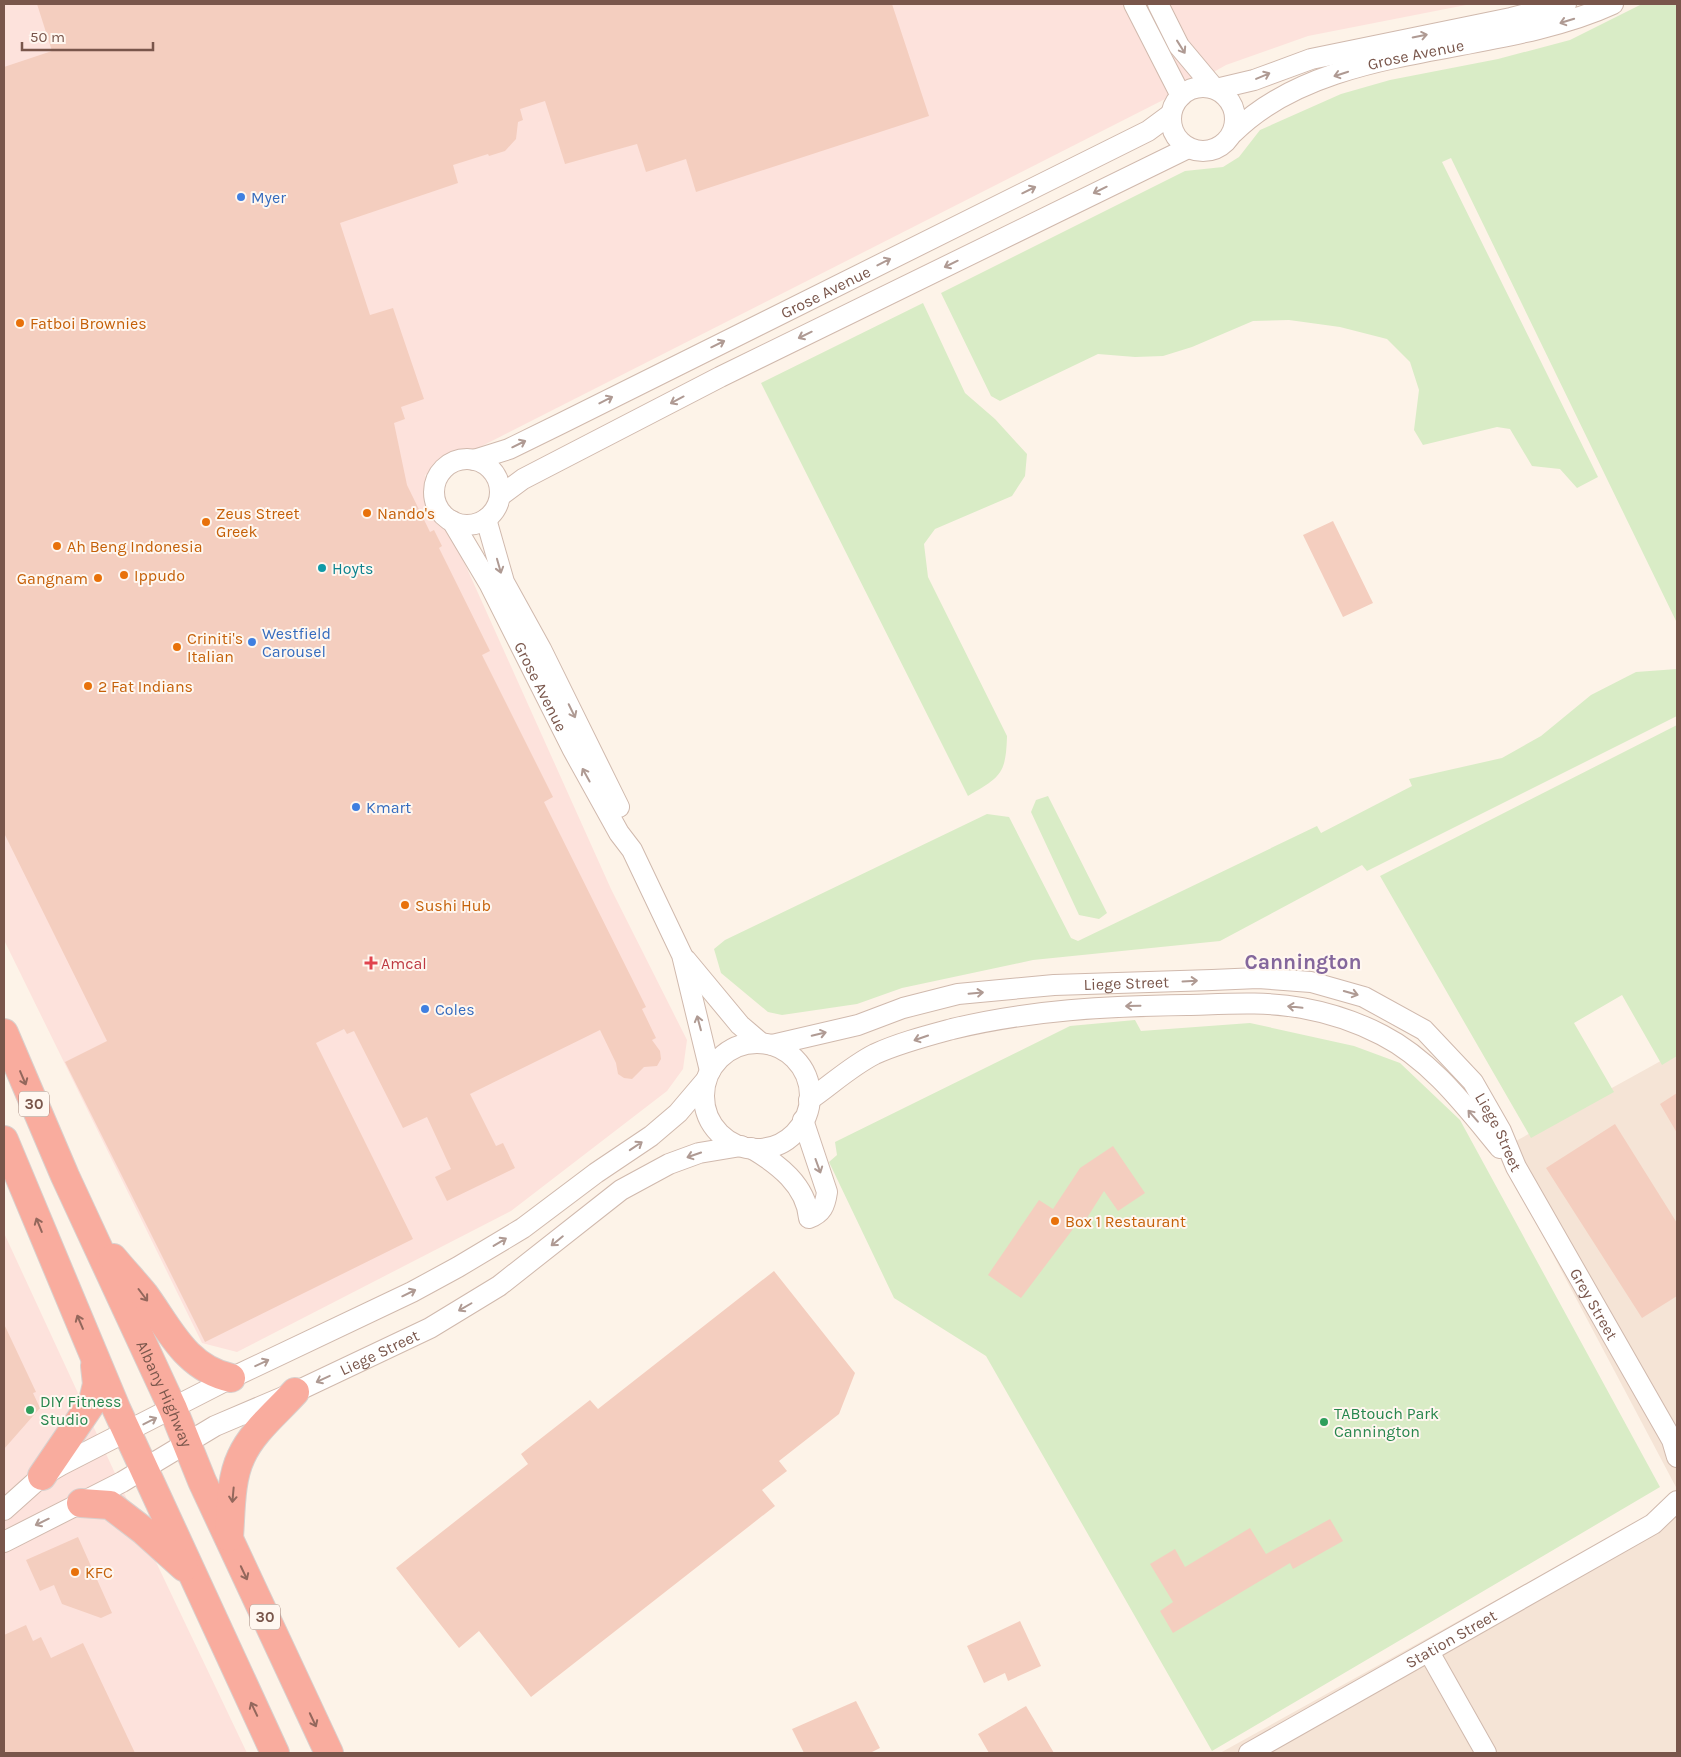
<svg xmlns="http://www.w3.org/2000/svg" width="1681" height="1757" font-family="Karla,sans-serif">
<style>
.residential{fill:#f5e4d6}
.commercial{fill:#fde2dc}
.green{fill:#d9ecc6}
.building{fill:#f4cebf}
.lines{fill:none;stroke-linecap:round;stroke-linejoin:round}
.minor-casing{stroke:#d0b9ad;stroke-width:22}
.highway-casing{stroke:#d9d0cd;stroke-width:30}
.minor{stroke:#fff;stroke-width:20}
.highway{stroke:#f9ac9e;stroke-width:28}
.oneway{stroke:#af9a93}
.oneway2{stroke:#93675c}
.shop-dot{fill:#3f7fe0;stroke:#fff7f0;stroke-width:2}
.food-dot{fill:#e8710a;stroke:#fff7f0;stroke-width:2}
.culture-dot{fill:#0f9aa8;stroke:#fff7f0;stroke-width:2}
.health-dot{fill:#e0444e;stroke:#fff7f0;stroke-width:2}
.leisure-dot{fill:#2e9e5b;stroke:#fff7f0;stroke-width:2}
.labels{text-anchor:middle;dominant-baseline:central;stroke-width:4;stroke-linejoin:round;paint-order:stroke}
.shield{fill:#fff7f0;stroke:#a1867c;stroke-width:1}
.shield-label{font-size:15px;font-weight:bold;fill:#79564b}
.street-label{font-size:16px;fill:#79564b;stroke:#fff7f0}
.shop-label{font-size:16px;fill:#366cbe;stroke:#fff7f0;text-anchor:start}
.food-label{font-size:16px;fill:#c56008;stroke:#fff7f0;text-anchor:start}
.culture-label{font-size:16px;fill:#0d838f;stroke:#fff7f0;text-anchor:start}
.health-label{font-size:16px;fill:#be3a42;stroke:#fff7f0;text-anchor:start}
.leisure-label{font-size:16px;fill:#27864d;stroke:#fff7f0;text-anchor:start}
.district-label{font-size:21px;font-weight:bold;fill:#84679c;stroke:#fff7f0}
</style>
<rect width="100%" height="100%" fill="#fdf3e8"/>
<path class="residential" d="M1677,1052v437l-179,-338z
M1677,1500v253h-457z"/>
<path class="commercial" d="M4,4h1467l-163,32 -82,29 -55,31 -746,379 186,414 76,151 -4,29 -16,22 -156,120 -274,141 -35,-9 -198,-403z
M4,1233l152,329 91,191h-243z"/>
<path class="green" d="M1642,4h35v619l-226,-465 -9,4 156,315 -21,11 -17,-19 -28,-3 -22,-37 -13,-2 -74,18 -9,-15 5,-40 -9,-28 -23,-23 -47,-12 -51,-7 -36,1 -61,26 -29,9 -28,1 -37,-3 -98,47 -9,-5 -50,-103 244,-122 38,-4 16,-10 21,-27 81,-36 49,-14 108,-21 72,-19z
M923,303l42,90 30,26 32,35 -2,22 -13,20 -77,33 -11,15 4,33 79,159c-1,39 -7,41 -39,60l-207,-413z
M1677,669v47l-310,155 -5,-6 -142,76 -187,19 -131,28 -45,16 -75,11 -14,-3 -47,-39 -7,-24 11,-9 262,-126 22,3 62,121 7,3 239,-115 4,7 91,-47 -3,-7 93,-21 39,-22 50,-41 45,-23z
M1677,725v331l-15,9 -40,-70 -48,28 40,69 -83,46 -151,-262z
M1048,796l59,117 -8,6 -20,-4 -48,-103 5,-12z
M1135,1020l6,11 109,-8 104,23 46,17 60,57 200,367 -448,264 -226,-395 -92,-58 -65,-136 8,-7 -2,-13 235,-116z"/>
<path class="building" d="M37,4h855l37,112 -233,76 -10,-33 -40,13 -9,-28 -72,20 -20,-63 -25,8 3,11 -5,2 -2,17 -11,12 -16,5 -1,-2 -35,11 5,18 -118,40 30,92 23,-7 31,91 -23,8 4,12 -11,4 13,62 23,47 4,-2 8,16 -3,2 51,103 -8,4 71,142 -9,5 102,205 -4,2 14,29 -4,2 8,11 1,8 -4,7 -13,1 -12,12 -8,-1 -6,-4 -2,-11 -16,-33 -130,64 26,52 7,-3 12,25 -68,33 -12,-24 16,-8 -24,-52 -24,11 -49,-97 -7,3 -3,-5 -28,14 97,196 -208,103 -140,-280 42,-21 -103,-208v-766l48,-16z
M1333,521l40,82 -30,14 -40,-82z
M1677,1093v40l-17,-29z
M1615,1124l62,99v73l-35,22 -96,-150z
M1113,1146l32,47 -27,18 -14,-20 -24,38 -4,-4 -55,73 -33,-23 51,-75 14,9 27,-41z
M774,1271l81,102 -16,41 -60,47 8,10 -25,19 13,16 -244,191 -52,-66 -20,17 -63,-80 132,-104 -7,-10 69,-54 8,9z
M4,1324l32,68 -3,1 7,15 -36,41z
M1330,1519l13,22 -50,28 -3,-6 -117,70 -13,-22 13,-9 -23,-38 25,-15 10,18 65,-39 16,26z
M78,1537l34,76 -11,5 -39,-14 -8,-19 -14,6 -14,-31z
M1020,1621l21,45 -33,15 -3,-8 -21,10 -17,-37z
M26,1625l7,16 8,-4 10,21 32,-15 52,110h-131v-118z
M856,1701l24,47 -10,5h-66l-12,-24z
M1026,1706l28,47h-65l-11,-19z"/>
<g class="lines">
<defs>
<g id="minor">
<path d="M1134,4l47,92"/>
<path d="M1158,4l21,42 36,43"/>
<circle cx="1203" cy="119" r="32"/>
<path d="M1216,89l38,-9 57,-21 200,-41 55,-14"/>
<path id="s1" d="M1233,133c93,-93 263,-75 380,-129"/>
<circle cx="467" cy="492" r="33"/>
<path id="s2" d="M474,460l35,-11 53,-26 586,-292 23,-17"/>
<path d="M500,496l23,-17 197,-102 468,-229"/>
<path d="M486,519l18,63 37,67 78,158"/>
<path id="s3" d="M452,521l38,64 83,165 46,83 13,17 50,105 28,116"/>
<path d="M686,960l54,65 21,18"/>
<circle cx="757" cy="1096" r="53"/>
<path id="s4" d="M772,1045l86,-20 45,-17 55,-14 96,-9 158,-5 46,-2 53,4 53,15 60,33 49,52 28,49 15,36 156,273 5,17"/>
<path d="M809,1100c22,-15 42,-34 66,-46 24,-11 51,-18 77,-25 78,-19 156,-23 235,-24 38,-1 78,-4 115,3 28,5 55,14 80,27 49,25 84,72 118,113"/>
<path d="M751,1148c27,16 55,37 58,70 13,-5 16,-12 18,-26l-24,-72"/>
<path d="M4,1510l38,-34 19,-11 170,-87 181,-86 46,-25 65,-39 73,-55 55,-37 27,-23 28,-33"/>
<path id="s5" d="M4,1542l118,-60 93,-56 80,-34 135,-64 69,-42 122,-96 48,-26 30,-11 42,-7"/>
<path d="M1429,1652l57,101"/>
<path id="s6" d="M1249,1753l404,-229 24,-23"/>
</g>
<g id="highway">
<path id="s7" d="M4,1033l61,143 108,233 29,72 127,272"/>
<path d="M4,1140l112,268 159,345"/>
<path d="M113,1258c10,12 21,24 31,36 25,34 41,74 87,84"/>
<path d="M42,1476l51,-75 4,-17 -2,-18"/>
<path d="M81,1503l29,2 34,26 40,36"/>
<path d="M229,1537c2,-25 1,-57 12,-80 11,-25 36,-45 54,-65"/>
</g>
</defs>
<use href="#minor" class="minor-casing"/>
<use href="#highway" class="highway-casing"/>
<use href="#minor" class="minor"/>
<use href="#highway" class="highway"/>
</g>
<defs><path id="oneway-shaft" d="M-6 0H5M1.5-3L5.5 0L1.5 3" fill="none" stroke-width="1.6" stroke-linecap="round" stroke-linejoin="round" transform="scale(1.25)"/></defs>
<g class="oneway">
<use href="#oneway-shaft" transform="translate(1567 21) rotate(163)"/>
<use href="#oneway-shaft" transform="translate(1420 36) rotate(-11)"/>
<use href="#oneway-shaft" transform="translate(1181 47) rotate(58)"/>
<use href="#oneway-shaft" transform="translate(1341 74) rotate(162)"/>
<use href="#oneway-shaft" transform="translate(1263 76) rotate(-23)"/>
<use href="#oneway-shaft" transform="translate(1029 190) rotate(-26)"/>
<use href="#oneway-shaft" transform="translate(1100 190) rotate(154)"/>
<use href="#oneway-shaft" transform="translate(884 262) rotate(-27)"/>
<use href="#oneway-shaft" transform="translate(951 264) rotate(154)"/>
<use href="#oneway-shaft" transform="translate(805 335) rotate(154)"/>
<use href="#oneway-shaft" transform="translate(718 344) rotate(-26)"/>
<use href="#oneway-shaft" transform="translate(606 400) rotate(-27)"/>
<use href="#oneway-shaft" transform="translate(677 400) rotate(152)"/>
<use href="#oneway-shaft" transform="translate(519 444) rotate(-26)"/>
<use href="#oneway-shaft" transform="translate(499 566) rotate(74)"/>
<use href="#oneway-shaft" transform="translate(572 711) rotate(64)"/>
<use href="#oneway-shaft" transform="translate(586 775) rotate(-119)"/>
<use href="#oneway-shaft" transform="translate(1190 981) rotate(-3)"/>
<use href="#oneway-shaft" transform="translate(976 993) rotate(-5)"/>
<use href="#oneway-shaft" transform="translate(1351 993) rotate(16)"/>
<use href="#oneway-shaft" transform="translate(1133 1006) rotate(179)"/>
<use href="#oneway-shaft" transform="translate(1295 1007) rotate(-174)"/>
<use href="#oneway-shaft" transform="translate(699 1023) rotate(-105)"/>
<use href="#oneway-shaft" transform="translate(819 1034) rotate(-13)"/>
<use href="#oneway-shaft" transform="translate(921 1038) rotate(161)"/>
<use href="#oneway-shaft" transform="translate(1473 1116) rotate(-131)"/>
<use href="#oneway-shaft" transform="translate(636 1146) rotate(-34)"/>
<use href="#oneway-shaft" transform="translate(694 1155) rotate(161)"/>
<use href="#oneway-shaft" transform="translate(818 1166) rotate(70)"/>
<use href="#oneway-shaft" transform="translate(557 1241) rotate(141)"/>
<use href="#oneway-shaft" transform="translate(500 1242) rotate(-31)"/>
<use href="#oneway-shaft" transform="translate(409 1293) rotate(-26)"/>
<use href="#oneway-shaft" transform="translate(465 1307) rotate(150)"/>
<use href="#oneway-shaft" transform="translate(262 1363) rotate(-25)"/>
<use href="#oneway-shaft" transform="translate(323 1379) rotate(155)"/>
<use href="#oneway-shaft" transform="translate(150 1421) rotate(-27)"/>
<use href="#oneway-shaft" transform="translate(42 1522) rotate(154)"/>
</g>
<g class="oneway2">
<use href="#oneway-shaft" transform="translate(23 1078) rotate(67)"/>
<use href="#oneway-shaft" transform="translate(39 1225) rotate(-112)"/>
<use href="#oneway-shaft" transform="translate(143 1295) rotate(53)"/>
<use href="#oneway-shaft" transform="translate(80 1322) rotate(-113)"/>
<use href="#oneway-shaft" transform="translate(233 1495) rotate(95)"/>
<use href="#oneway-shaft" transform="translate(244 1573) rotate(65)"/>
<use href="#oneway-shaft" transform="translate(254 1709) rotate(-115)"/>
<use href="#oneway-shaft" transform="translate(313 1720) rotate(65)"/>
</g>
<g class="shop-dot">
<circle cx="241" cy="197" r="5"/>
<circle cx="252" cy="642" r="5"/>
<circle cx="356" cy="807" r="5"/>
<circle cx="425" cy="1009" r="5"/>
</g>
<g class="food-dot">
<circle cx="20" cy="323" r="5"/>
<circle cx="367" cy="513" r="5"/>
<circle cx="206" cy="522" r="5"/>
<circle cx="57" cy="546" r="5"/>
<circle cx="124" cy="575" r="5"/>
<circle cx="98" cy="578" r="5"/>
<circle cx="177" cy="647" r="5"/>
<circle cx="88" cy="686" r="5"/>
<circle cx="405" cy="905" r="5"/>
<circle cx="1055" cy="1221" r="5"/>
<circle cx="75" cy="1572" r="5"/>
</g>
<circle class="culture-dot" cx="322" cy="568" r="5"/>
<path class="health-dot" d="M368.5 955.5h5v5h5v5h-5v5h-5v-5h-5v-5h5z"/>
<g class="leisure-dot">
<circle cx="30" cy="1410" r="5"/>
<circle cx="1324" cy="1422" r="5"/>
</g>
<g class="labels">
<g class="shield">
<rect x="19" y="1091.5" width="30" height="25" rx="4"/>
<rect x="250" y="1604.5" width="30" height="25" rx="4"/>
</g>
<g class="shield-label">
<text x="34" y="1104">30</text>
<text x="265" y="1617">30</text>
</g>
<g class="street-label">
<text stroke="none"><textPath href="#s1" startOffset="202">Grose Avenue</textPath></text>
<text stroke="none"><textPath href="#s2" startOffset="390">Grose Avenue</textPath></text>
<text stroke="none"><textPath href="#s3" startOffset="188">Grose Avenue</textPath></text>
<text stroke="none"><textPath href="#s4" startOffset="362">Liege Street</textPath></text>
<text stroke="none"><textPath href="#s4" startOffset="798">Liege Street</textPath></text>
<text stroke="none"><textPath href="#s4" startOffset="995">Grey Street</textPath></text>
<text stroke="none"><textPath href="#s5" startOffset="421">Liege Street</textPath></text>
<text stroke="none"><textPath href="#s7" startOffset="395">Albany Highway</textPath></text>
<text stroke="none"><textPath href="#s6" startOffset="232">Station Street</textPath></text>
</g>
<g class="shop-label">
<text x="251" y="197">Myer</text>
<text x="262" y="633">Westfield<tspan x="262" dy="18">Carousel</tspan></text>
<text x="366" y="807">Kmart</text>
<text x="435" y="1009">Coles</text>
</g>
<g class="food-label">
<text x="30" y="323">Fatboi Brownies</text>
<text x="216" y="513">Zeus Street<tspan x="216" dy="18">Greek</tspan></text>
<text x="377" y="513">Nando's</text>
<text x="67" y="546">Ah Beng Indonesia</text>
<text x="134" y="575">Ippudo</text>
<text x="88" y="578" text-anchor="end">Gangnam</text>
<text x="187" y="638">Criniti's<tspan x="187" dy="18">Italian</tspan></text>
<text x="98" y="686">2 Fat Indians</text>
<text x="415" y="905">Sushi Hub</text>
<text x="1065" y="1221">Box 1 Restaurant</text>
<text x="85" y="1572">KFC</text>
</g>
<g class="culture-label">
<text x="332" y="568">Hoyts</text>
</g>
<g class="health-label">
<text x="381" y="963">Amcal</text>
</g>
<g class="leisure-label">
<text x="40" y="1401">DIY Fitness<tspan x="40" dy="18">Studio</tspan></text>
<text x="1334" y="1413">TABtouch Park<tspan x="1334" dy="18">Cannington</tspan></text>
</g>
<g class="district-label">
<text x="1303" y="962">Cannington</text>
</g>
</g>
<rect width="1681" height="1757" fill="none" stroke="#79564b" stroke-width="10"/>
<path d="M22 42v8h131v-8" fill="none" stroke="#79564b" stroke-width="2.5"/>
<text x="30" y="42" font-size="15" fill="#79564b" stroke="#fff7f0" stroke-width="4" paint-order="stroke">50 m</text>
</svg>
